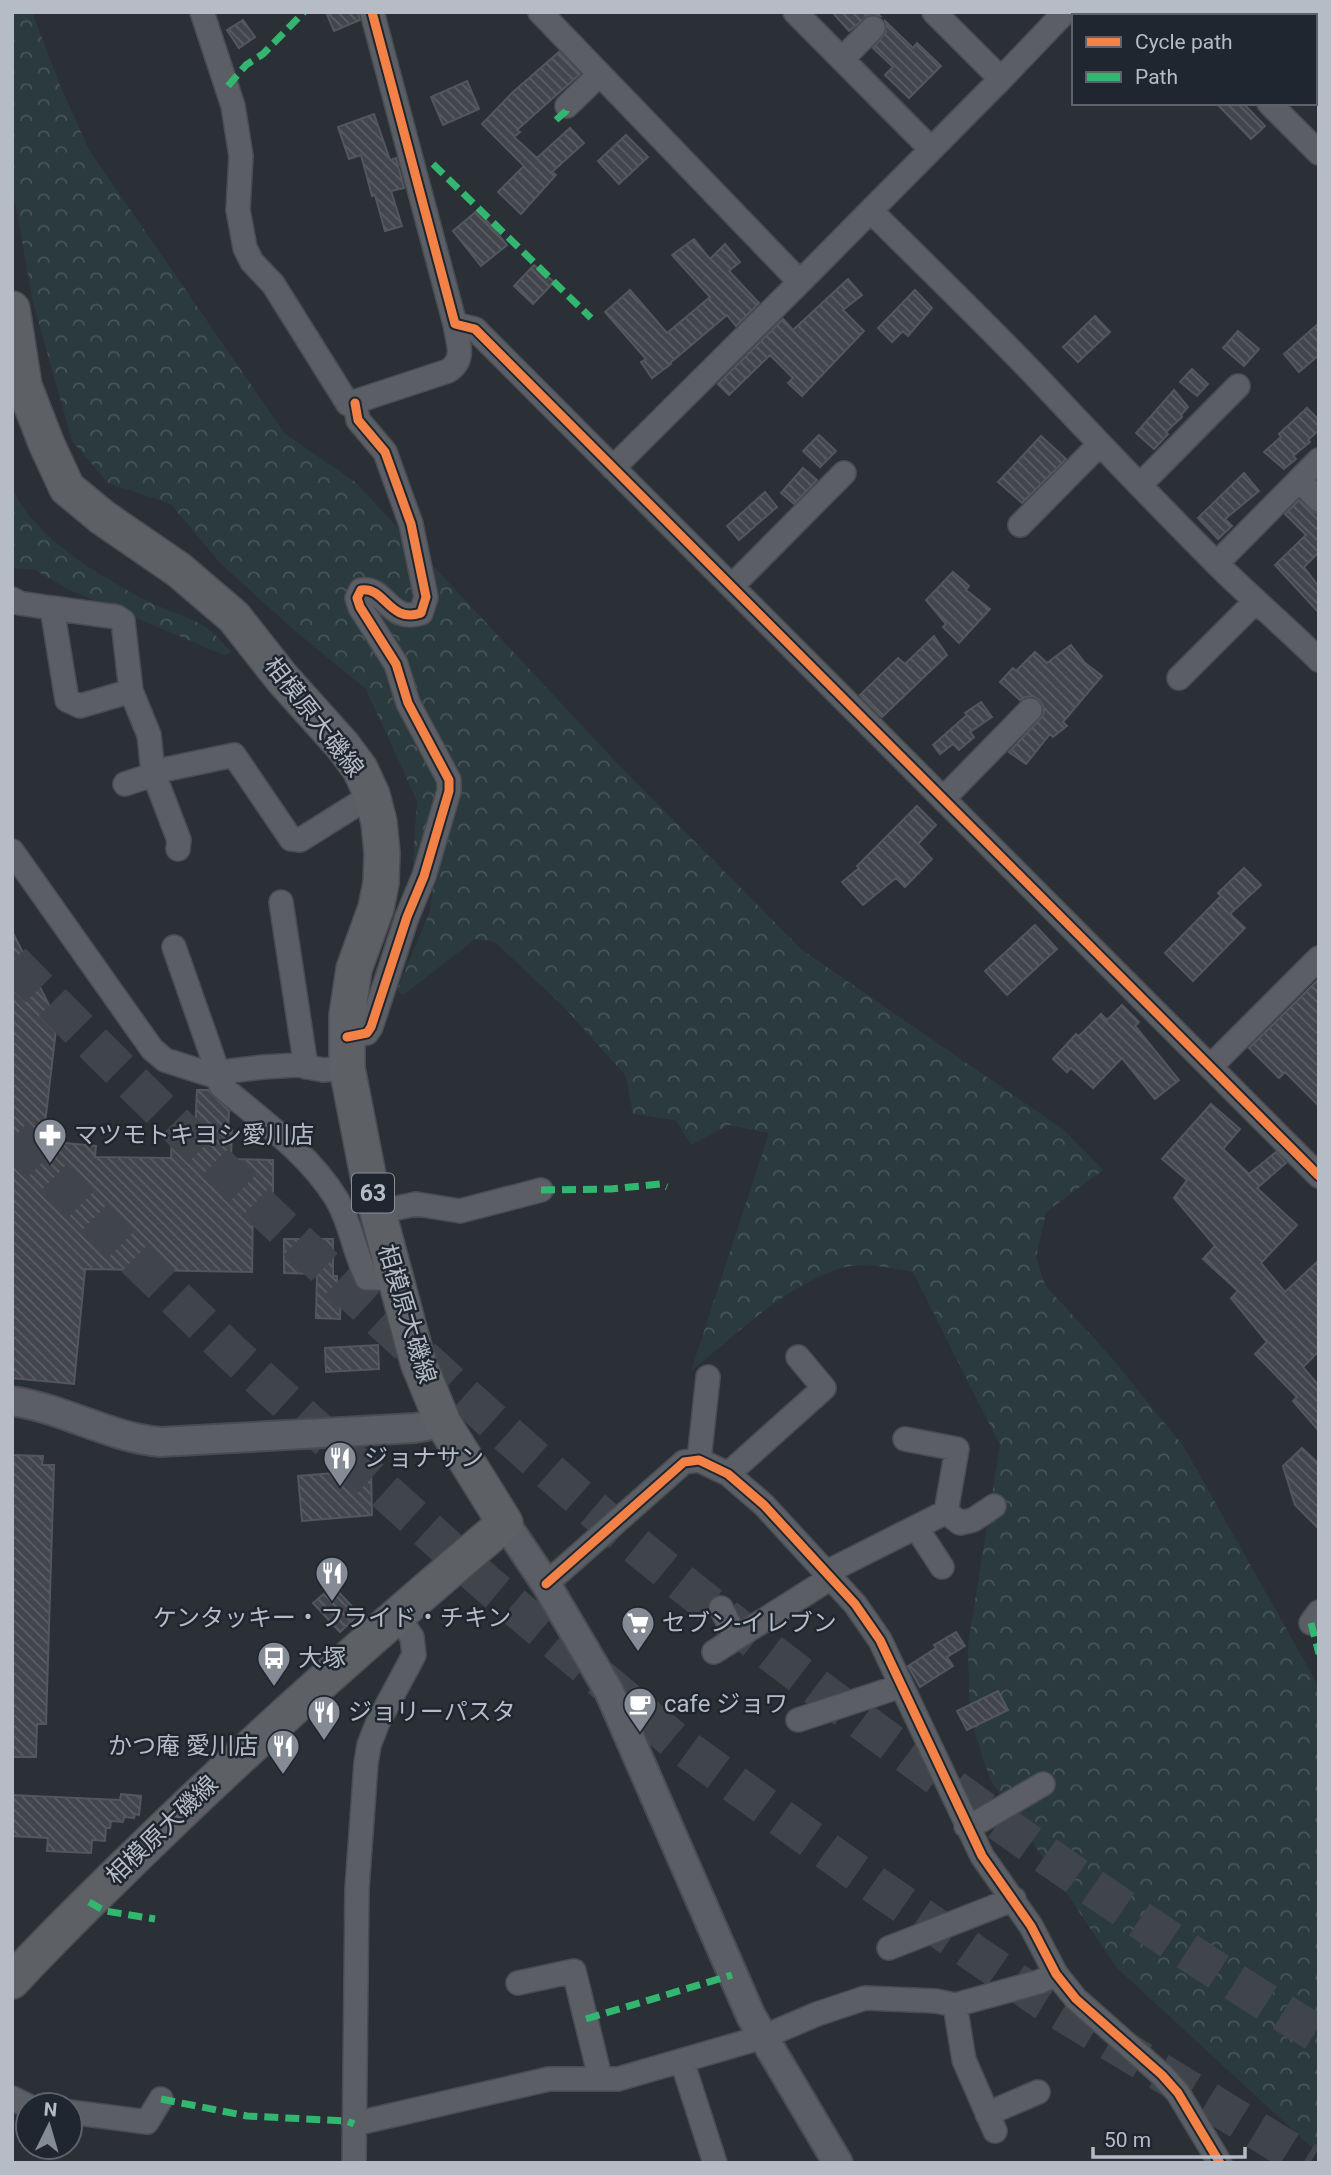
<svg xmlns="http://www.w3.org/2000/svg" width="1331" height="2175" font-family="Roboto,'Noto Sans JP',sans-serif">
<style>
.forest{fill:url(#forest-crowns)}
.building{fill:url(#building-back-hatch);stroke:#53575d;stroke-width:2}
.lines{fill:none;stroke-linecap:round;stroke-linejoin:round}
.motorway-tunnel{stroke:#40454c;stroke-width:38;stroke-dasharray:38 19;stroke-linecap:butt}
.minor-casing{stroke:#494c51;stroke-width:26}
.tertiary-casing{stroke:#494c51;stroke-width:32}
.primary-casing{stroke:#494c53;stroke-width:38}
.minor{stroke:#5b5e64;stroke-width:23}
.tertiary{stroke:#5b5e64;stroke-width:28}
.primary{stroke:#5d6166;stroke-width:35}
.quiet{stroke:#33b770;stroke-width:7;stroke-dasharray:14 7;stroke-linecap:butt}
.cycleway-casing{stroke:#1f2630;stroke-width:13}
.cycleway{stroke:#f48246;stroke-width:9}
.labels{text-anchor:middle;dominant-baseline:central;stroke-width:5;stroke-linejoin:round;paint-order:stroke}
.shield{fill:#1f2630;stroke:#898f99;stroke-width:2}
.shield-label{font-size:23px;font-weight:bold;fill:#b6bcc6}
.street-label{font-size:24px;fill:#b6bcc6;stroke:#1f2630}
.poi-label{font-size:24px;fill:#b6bcc6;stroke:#1f2630;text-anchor:start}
</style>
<defs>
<pattern id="forest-crowns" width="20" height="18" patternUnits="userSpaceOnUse" patternTransform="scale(1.75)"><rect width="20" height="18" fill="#2b3b3d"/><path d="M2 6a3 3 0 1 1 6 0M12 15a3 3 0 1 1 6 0" fill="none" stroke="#485558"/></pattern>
<pattern id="building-back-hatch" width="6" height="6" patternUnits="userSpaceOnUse" patternTransform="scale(1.75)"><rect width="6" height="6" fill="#42454b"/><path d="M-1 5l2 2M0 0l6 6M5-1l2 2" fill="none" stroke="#5b5e63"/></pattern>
</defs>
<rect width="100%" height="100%" fill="#2b3036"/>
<path class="forest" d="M12,12h20l28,73 29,65 196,284 70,48 257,276 190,192 262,180 39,40 -57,42 -10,45 9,28 65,71 74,91 135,240v467l-203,-187 -126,-188 -20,-61 -2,-73 32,-200 -87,-173c-23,-4 -52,-11 -75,-3 -56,19 -101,65 -147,102l78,-238 -40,-8 -38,20 -15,-25 -43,-6 -7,-38 -63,-70 -68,-64 -20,-3 -72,56 -6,-5 33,-79 5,-41 -22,-7 4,-62 -51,-112 -72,-59 -74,-67 -49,-59 -63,-21 -36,-42 -40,-143 -20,-115z
M12,487c20,50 88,89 133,113 19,10 41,15 59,26 10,6 19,18 27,26l-7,3 -154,-65 -35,-20 -23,-2z"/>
<path class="building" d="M326,12h32l2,8 -26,11z
M832,12h44l4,4 -11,-1 -20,16z
M243,20l12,17 -16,11 -12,-18z
M885,21l28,27 4,-5 24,23 -32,32 -24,-23 8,-8 -20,-19 13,-16z
M559,52l21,22 -63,56 3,2 -6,5 23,21 33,-30 14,15 -32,29 4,3 -35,39 -23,-22 26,-26 -42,-42 31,-32z
M467,81l12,28 -36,16 -12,-28z
M1216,103h27l22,23 -14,13z
M374,114l16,46 6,-2 8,30 -13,3 11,35 -17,5 -10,-36 -3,1 -11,-41 -12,4 -11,-32z
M626,135l22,22 -29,27 -21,-23z
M478,210l29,35 -26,21 -28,-35z
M694,239l16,20 15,-15 15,18 -11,9 30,32 -23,23 -9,-11 -57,48 1,1 -19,14 -11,-16 5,-3 -41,-47 25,-22 37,43 43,-36 -38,-42z
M534,265l20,17 -21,22 -19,-18z
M848,279l14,16 -19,15 21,21 -62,65 -14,-13 5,-5 -23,-23 -41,40 -11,-11 65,-65 10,11z
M915,290l17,18 -24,28 -5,-5 -11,11 -14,-14z
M1095,316l15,16 -32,30 -15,-15z
M1319,323v32l-20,17 -15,-18z
M1238,331l21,18 -15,17 -21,-18z
M1192,369l16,15 -11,12 -17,-14z
M1174,390l14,17 -7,8 1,2 -16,15 2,2 -14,15 -18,-16z
M1307,408l12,12v10l-11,10 2,2 -17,14 3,3 -12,10 -20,-17 17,-15 -2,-3z
M819,435l17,16 -16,16 -17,-16z
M1041,436l25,23 -44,44 -24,-21z
M803,468l14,12 -23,24 -13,-11z
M1244,473l15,18 -34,28 7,7 -14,13 -20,-21z
M765,492l12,15 -38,33 -12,-14z
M1299,500l11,10 9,4v38l-15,15 15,20v26l-44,-48 31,-30 -21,-21z
M953,572l16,14 -3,4 24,19 -31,34 -16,-16 3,-3 -20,-24z
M934,636l13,19 -65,62 -22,-22 38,-37 7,6z
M1071,645l14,18 17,13 -39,46 4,4 -14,11 -3,-3 -24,30 -17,-12 31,-33 4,-6 -1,-7 -4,-6 -6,-4 -7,1 -6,3 -20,-18 13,-14 3,3 19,-19 12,11z
M981,702l11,15 -22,15 4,5 -15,13 -6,-6 -13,10 -7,-9 34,-30 -2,-2z
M917,806l19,19 -18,19 14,15 -27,28 -9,-9 -33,27 -21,-23 17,-14 -2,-2z
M1244,868l17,17 -31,29 15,14 -52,53 -28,-28 56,-57 -3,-3z
M1035,925l22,24 -50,46 -22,-24z
M12,931l45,90 -14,120 53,5 -1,11 76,1 1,-27 23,1 2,-42h11l21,21 -1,19 4,-1 -1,30 42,1v45h-20l-1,67 -167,-3 -11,115 -62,-6z
M1319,979v127l-34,-34 -6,6 -30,-30z
M1122,1005l17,17 -4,4 44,54 -24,19 -33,-41 -29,30 -22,-20 -4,4 -14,-13 23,-25 3,2 22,-22 6,6z
M1211,1104l29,25 -17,20 26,25 27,-22 10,11 -29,25 40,37 -36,38 24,29 34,-32v91l-16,16 16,19v45l-26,-30 4,-4 -42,-43 12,-12 -36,-44 7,-7 -35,-32 12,-13 -41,-48 13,-18 -25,-21z
M284,1239h49v37h4v19h4l-1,24 -24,-1 1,-44 -33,-1z
M378,1345l1,24 -53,3 -1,-24z
M1302,1448l17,16v65l-24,-24 -12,-39z
M12,1455l31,1 -1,9h12l-8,259h-9l-1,33h-24z
M371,1470l1,45 -70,6 -4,-45z
M333,1586l26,28 -19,18 -27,-29z
M956,1632l9,14 -18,11 6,9 -33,21 -12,-21 28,-18 -2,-3z
M998,1691l10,19 -41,20 -10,-19z
M121,1794l20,2 -2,19 -4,-1 -1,4 -10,-1 -1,5 -12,-1 -1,7h-4l-1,13 -13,-1 -1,13 -44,-2 1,-13 -36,-2v-41l108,5z"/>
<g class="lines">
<path class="motorway-tunnel" d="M12,962c174,176 352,347 538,510 111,98 228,188 347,275 137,102 276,199 422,288
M12,1139l219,213 255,231 189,158 181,131 189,130 265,161"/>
<defs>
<path id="minor" d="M202,12l31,94 8,50 -3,54 7,38 7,14 21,22 75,120 100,-33c18,-11 10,-28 7,-47
M372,12l83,312 20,5 844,847
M540,12l260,270 201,-203 -67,-67
M795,12l136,137
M1178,12l4,4
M842,59l31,-31
M1001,79l64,-67
M1269,103l50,50
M567,106l33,-32
M871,211c54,54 109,107 162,162 61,65 122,129 185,192 33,33 68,62 101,95
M613,468l187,-186
M1299,480l20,20
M1141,484l97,-98
M1020,525l80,-81
M1217,563l102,-103
M732,586l112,-113
M12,599l7,4 33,5
M1179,678l77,-77
M131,691l-51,15 -13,-6 -15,-92 65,9 6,4 8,70 18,44 4,37 81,-17 57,84 9,1 72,-45
M125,784l24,-8 4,-4 26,68 -1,9
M943,799l87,-89
M12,851l140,198 13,11 53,17 3,9c40,34 87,67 115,112 15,25 18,54 31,80h27
M281,902l25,165
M174,947l41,117 7,11
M347,1037l20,-4 4,-6 36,-110 17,-41 25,-85v-11l-41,-77 -12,-39 -36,-57 -3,-9 4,-8c24,-4 28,34 60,23l5,-16 -15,-73 -26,-72 -27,-32 -3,-17
M1211,1066l108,-108
M218,1077l12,-6 33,-4 35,-2 25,5 24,-2
M377,1212l39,-8 44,7 81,-21
M699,1460l9,-83
M728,1474l96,-86 -26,-31
M946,1512l14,11 13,-3 21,-14
M916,1527l26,40
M827,1572l119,-60 11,-63 -52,-10
M546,1584l138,-122 15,-2 29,14 36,31 91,99 25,36 102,216 49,70 25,48 20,25 86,76 16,18 42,70
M721,1608l15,30
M1311,1623l8,-11
M714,1652l118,-75
M798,1720l103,-34
M966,1826l14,-5 63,-37
M889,1948l125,-49
M518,1983l56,-12 24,98 -1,9
M955,2005l9,55 31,71
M682,2061l33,102
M12,2098l16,8
M70,2112l77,10 14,-23
M987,2114l51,-22
M354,2124l195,-45h69l145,-42 54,-23 48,-16 71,3 19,4 84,-23 17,-8
M354,2163l3,-274 9,-126 3,-18 9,-23 36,-67 -2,-18 -16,-23"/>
<path id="tertiary" d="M12,1401c53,8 96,36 148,41l255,-14 28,-5
M505,1523l41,61 63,107 142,325 87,147"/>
<path id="primary" d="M12,309l12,77 23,59 20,43 35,29 77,53 55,47 48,61 61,68 17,23 12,26 7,27 3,31 -1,30 -5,25 -22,61 -7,46v53l21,107 50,187 25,61 62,100c-123,104 -243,210 -359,323 -45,44 -91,88 -134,135"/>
</defs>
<use href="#minor" class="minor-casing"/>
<use href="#tertiary" class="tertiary-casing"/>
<use href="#primary" class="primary-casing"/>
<use href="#minor" class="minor"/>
<use href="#tertiary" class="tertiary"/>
<use href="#primary" class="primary"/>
<path class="quiet" d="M228,86l18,-21 17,-11 41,-42
M556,120l10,-9 1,-5
M433,164l158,154
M541,1190l70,-1 49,-5 7,3
M1311,1623l8,31
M89,1902l16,9 50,8
M586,2019l146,-44
M161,2099l86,17 100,5 7,3"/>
<defs>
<path id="cycleway" d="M372,12l83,312 20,5 844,847
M347,1037l20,-4 4,-6 36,-110 17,-41 25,-85v-11l-41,-77 -12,-39 -36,-57 -3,-9 4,-8c24,-4 28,34 60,23l5,-16 -15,-73 -26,-72 -27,-32 -3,-17
M546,1584l138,-122 15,-2 29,14 36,31 91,99 25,36 102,216 49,70 25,48 20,25 86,76 16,18 42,70"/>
</defs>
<use href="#cycleway" class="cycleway-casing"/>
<use href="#cycleway" class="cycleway"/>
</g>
<defs>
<symbol id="pharmacy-pin" viewBox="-11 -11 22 30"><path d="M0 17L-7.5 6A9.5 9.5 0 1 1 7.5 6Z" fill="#858b94" stroke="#1f2630"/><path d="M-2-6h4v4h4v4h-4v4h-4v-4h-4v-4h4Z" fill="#fff"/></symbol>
<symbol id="restaurant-pin" viewBox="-11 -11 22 30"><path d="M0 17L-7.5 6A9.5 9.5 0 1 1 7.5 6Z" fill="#858b94" stroke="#1f2630"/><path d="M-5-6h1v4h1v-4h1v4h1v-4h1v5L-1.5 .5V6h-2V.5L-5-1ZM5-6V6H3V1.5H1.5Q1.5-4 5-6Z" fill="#fff"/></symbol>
<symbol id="supermarket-pin" viewBox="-11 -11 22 30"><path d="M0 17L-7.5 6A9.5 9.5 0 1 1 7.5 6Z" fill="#858b94" stroke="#1f2630"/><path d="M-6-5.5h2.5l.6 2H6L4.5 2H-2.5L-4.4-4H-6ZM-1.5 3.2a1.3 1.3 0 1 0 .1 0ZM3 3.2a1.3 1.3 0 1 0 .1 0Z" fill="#fff"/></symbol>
<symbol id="bus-pin" viewBox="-11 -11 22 30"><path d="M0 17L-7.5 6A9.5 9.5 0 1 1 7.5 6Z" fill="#858b94" stroke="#1f2630"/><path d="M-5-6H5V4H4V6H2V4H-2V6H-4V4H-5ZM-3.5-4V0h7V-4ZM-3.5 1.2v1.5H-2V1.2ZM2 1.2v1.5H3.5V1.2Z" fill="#fff"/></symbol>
<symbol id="cafe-pin" viewBox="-11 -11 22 30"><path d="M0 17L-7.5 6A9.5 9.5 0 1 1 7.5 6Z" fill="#858b94" stroke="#1f2630"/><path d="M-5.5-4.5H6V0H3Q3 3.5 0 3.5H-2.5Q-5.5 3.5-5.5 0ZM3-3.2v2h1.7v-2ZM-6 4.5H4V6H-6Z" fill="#fff"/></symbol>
</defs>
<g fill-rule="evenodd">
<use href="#pharmacy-pin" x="31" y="1116" width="38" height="52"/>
<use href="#restaurant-pin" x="321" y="1439" width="38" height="52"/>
<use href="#restaurant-pin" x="313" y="1554" width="38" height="52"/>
<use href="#supermarket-pin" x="619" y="1604" width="38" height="52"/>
<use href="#bus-pin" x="255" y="1639" width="38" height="52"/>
<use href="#cafe-pin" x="621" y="1685" width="38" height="52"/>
<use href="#restaurant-pin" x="305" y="1693" width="38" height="52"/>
<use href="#restaurant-pin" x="264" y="1727" width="38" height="52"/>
</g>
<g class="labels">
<rect class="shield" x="352" y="1173.5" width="42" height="39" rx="5"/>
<g class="shield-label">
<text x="373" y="1193">63</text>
</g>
<g class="street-label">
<text transform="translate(314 717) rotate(52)">相模原大磯線</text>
<text transform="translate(407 1314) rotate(73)">相模原大磯線</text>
<text transform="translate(162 1830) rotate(-44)">相模原大磯線</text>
</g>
<g class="poi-label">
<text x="74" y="1135">マツモトキヨシ愛川店</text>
<text x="364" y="1458">ジョナサン</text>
<text x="332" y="1618" text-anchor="middle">ケンタッキー・フライド・チキン</text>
<text x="662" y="1623">セブン-イレブン</text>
<text x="298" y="1658">大塚</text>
<text x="664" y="1704">cafe ジョワ</text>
<text x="348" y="1712">ジョリーパスタ</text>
<text x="258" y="1746" text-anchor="end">かつ庵 愛川店</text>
</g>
</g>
<rect width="1331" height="2175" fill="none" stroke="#b6bcc6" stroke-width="28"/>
<rect x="1072" y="14" width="245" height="91" fill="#1f2630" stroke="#5b626c" stroke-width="2"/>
<rect x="1086" y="37" width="35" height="10" fill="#f48246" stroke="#5b626c" stroke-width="2"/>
<text x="1135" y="49" font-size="21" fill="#b6bcc6">Cycle path</text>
<rect x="1086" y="72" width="35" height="10" fill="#33b770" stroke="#5b626c" stroke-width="2"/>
<text x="1135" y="84" font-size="21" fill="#b6bcc6">Path</text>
<g transform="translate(49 2126) rotate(5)"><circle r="33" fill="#1f2630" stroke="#5b626c" stroke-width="2"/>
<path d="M0-5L12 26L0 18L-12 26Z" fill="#858b94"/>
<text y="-10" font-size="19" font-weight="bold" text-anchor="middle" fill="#b6bcc6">N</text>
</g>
<path d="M1093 2147v10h152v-10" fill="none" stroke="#b6bcc6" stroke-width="3.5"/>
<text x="1104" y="2147" font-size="21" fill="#b6bcc6" stroke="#1f2630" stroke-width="5" paint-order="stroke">50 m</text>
</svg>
